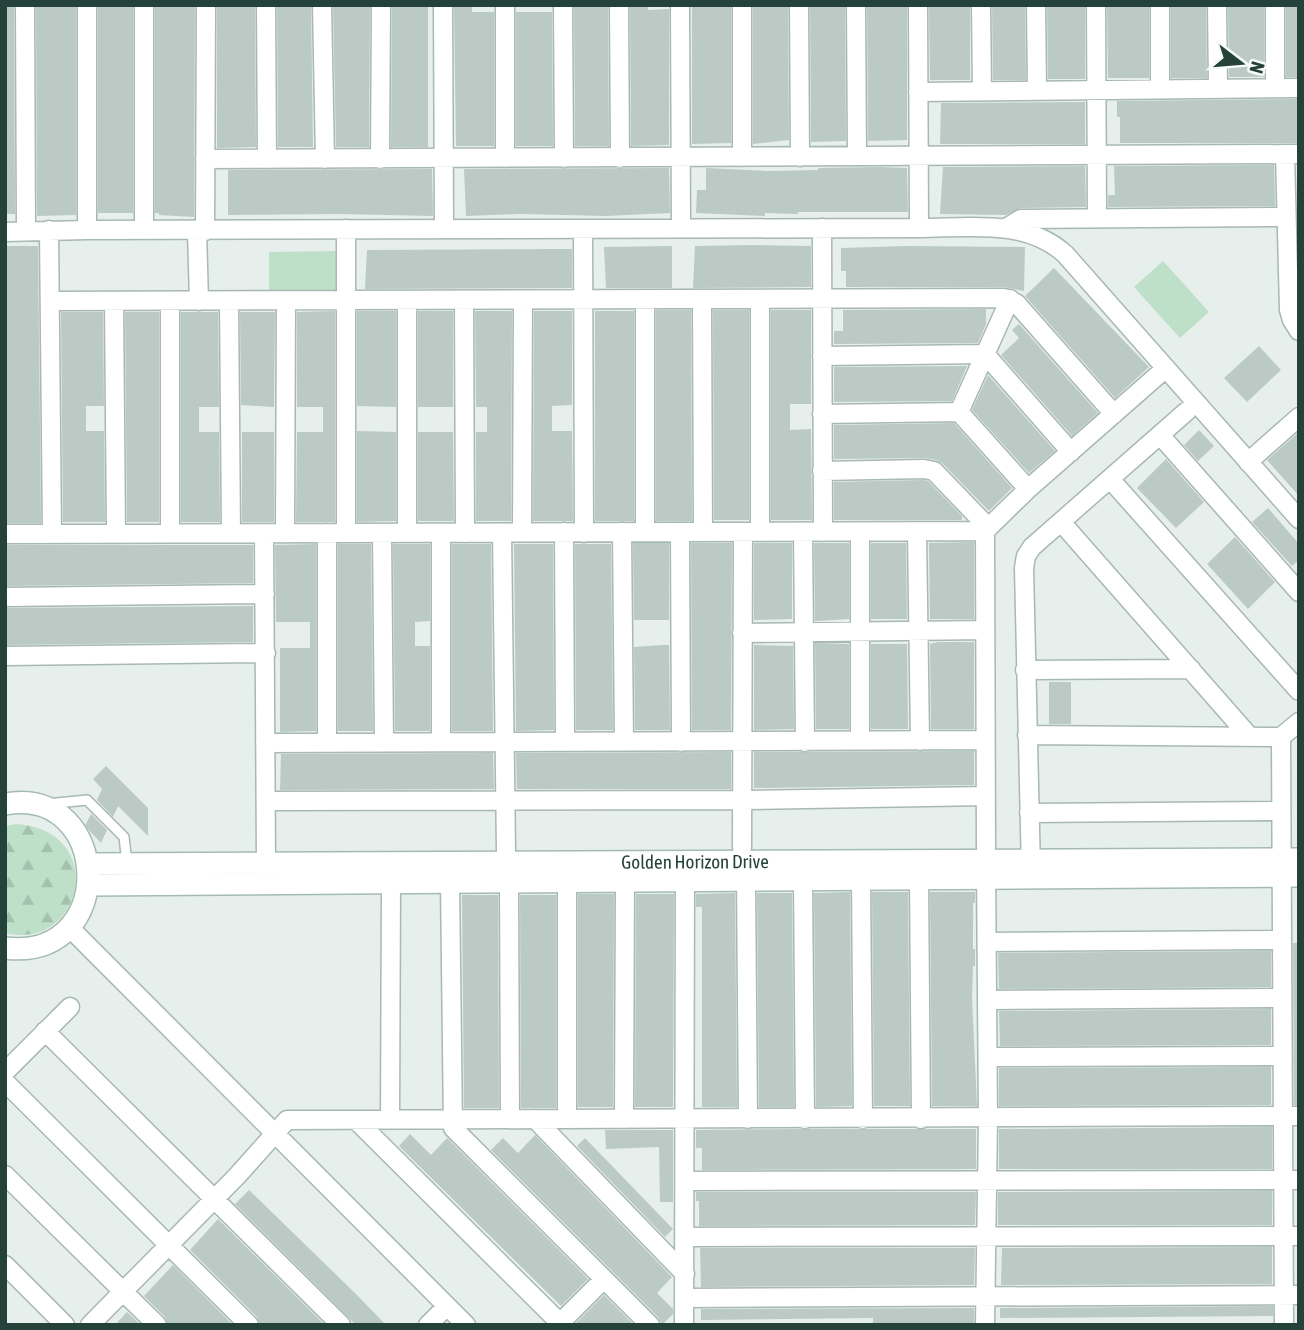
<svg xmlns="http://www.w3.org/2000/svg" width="1304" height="1330" font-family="'Asap Condensed',sans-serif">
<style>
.green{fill:#bfe0c8}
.forest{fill:url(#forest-firs)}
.building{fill:#bbcac4}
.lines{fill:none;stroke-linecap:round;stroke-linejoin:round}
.lane-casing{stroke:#a8b8b2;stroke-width:12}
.street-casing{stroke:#a8b8b2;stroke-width:21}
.secondary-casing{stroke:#a4bbb3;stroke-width:24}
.lane{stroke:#fff;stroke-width:9}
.street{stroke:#fff;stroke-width:18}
.secondary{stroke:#fff;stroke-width:21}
.labels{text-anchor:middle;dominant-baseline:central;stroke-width:5;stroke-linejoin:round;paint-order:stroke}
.street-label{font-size:19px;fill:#24423a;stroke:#f7fbf9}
</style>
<defs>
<pattern id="forest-firs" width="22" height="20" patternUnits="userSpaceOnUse" patternTransform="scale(1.75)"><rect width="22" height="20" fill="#bfe0c8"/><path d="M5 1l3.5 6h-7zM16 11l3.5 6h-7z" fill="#a4c1ad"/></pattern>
</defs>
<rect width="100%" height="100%" fill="#e6efeb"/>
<path class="green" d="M337,251l1,39 -69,1v-39z
M1163,261l46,51 -29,26 -46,-51z"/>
<path class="forest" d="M16,824c93,6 68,128 -11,109v-107z"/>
<path class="building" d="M5,5h9l1,209h-10z
M36,5h40v210l-39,1z
M98,5h35v208h-35z
M155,5h40l-1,212 -35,-2v-2h-4z
M217,5h38l1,142 -39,1z
M277,5h34l2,142h-35z
M333,5h37l-1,142h-33z
M392,5h36v142h-37z
M454,5h18v7h22v134h-38z
M574,5h34l1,141h-34z
M630,5h18v5l21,-1v136l-38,1z
M692,5h39v138l-39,1z
M753,5h35l1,135 -36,4z
M810,5h35l1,136 -35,1z
M867,5h40v135l-39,1z
M929,5h41v75h-40z
M992,5h33l1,75h-33z
M1047,5h38v74h-37z
M1107,5h42v73h-41z
M1171,5h35l1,73h-36z
M1228,5h36v72h-35z
M1286,5h13v72h-13z
M516,12h36l1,134h-37z
M1299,99v44h-179v-26h-3v-16z
M1085,102v42h-145l1,-41z
M1274,165l1,41 -167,1v-12h7l-1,-29z
M1085,166l1,41 -65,1 -15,7 -66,-1 3,-47z
M880,167l27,1 1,44h-110v2l-33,-1v3l-69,-3 1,-23h9v-22l63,3 49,-1v-2z
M669,168l1,45 -64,3 -86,-2 -54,2 -2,-47z
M432,169l1,47 -94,-2 -111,1v-45z
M753,245l58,1v41l-118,1 2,-42z
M5,246h33l3,277h-36z
M672,246v42h-66l-2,-41z
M907,246l118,1 -1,44 -20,-4h-158v-16h-5v-23z
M555,249h17v39l-207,1 2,-39z
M1054,268l95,99 -34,31 -90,-102z
M986,309v15l-8,19 -144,1v-13h9v-21z
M656,310h35l1,211h-36z
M713,310h36v210h-35z
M771,310h40v94h-21v26l21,-1 1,91h-41z
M335,311v211h-39l1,-90h26v-25h-26v-95z
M357,311h39v96l-39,-1z
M418,311h35v96h-35z
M475,311h37l-1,210h-35v-89h11v-25h-11z
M534,311h38v94l-20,1v25h20l1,90h-40z
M595,311h39v210h-39z
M61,312h42l1,94h-18v25h18l1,91h-42z
M125,312h34v210h-32z
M181,312h37l1,95h-20v25h20l1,90h-39z
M240,312h35l-1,95 -33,-2z
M1019,324l79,89 -26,23 -71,-81 18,-17 -7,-8z
M1259,346l22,24 -34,32 -23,-24z
M967,366l-15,35 -118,1v-35z
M988,375l67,76 -26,22 -57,-63z
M954,423l58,65 -23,23 -47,-48 -6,-3 -12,-2 -90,1v-34z
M1199,430l15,16 -16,15 -14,-16z
M357,431l39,1v89l-39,1z
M242,432h32v90h-32z
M418,432h35l1,89h-36z
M1299,432v64l-32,-36z
M1166,459l38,43 -28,26 -39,-40z
M923,480l5,1 34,35v4h-128v-38z
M1268,508l31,36v16l-7,6 -40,-44z
M1235,537l40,45 -27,27 -41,-45z
M974,542v77h-44l-1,-76z
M633,543h36v77h-35z
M691,543h41l-1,187h-39z
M754,543h38v76l-38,1z
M814,543h35v76l-34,2z
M871,543h35l1,76h-36z
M316,544v187l-36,1v-84h30v-26h-34l-1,-77z
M338,544h33l2,187h-35z
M393,544h37v77l-15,1v24h15v85h-35z
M452,544h39l2,187h-41z
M514,544h39l1,186 -38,1z
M575,544h36l2,186h-37z
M5,545h248v38l-248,3z
M253,606v36l-248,3v-37z
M938,642h36v87h-43l-1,-85z
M815,643l34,1v85h-33z
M871,644h36l1,85h-37z
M662,645h7l1,85h-35l-1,-83z
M754,645l39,1 1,83 -40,1z
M1049,682h22v42h-22z
M974,751v34l-220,3v-36z
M731,752v37h-214l-1,-36z
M493,753l1,36 -214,1 1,-36z
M106,766l42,42v28l-30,-30 -5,11 -16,-17 5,-11 -9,-10z
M91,814l16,16 -6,13 -16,-17z
M850,892l2,214 -36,1 -2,-214z
M872,892h36l2,214h-36z
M930,892h45v11h-2v46h2v17h-2l-1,31 5,109h-45z
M735,893l2,214h-35v-200h-6v-13z
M757,893h35l2,214h-35z
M578,894h36l-1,213h-35z
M636,894h38l-1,213h-38z
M462,895h36l1,213h-35z
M520,895h36v213h-35z
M1293,943h6v162h-5z
M1271,951v36l-272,2 -1,-36z
M1271,1009v36l-271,1 -1,-35z
M1271,1067v38l-272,1v-38z
M1272,1127v42h-273v-40z
M801,1129h175v40l-274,1v-22h-6v-18z
M605,1130h68v72h-13l-1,-55 -53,2z
M410,1134l21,21 16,-17 141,141 -27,27 -162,-160z
M535,1135l137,142 -15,16 16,16v5l-11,11 -4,-8 -167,-167 12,-12 15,15z
M585,1138l88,91 -8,8 -88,-91z
M249,1190l108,105 29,30h-30l-121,-121z
M1272,1191v34h-274v-33z
M696,1192h280l-1,33 -276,1v-25h-3z
M218,1219l107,106h-65l-3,-8 -67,-67z
M1272,1247v37l-271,1 1,-37z
M700,1248h275l-1,37 -273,2z
M173,1265l60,60h-65l-3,-8 -21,-21z
M604,1295l30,30 -58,-2z
M1273,1306v10l-273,2v-10z
M974,1308v17h-101v-7l-172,2v-11z
M127,1312l14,13h-26z"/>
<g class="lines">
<defs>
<path id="lane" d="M47,804l40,-4 37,37 3,26"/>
<path id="street" d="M25,5l1,226
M87,5v225
M144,5v225
M266,5l1,154
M322,5l3,154
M443,5l1,224
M505,5v153
M563,5l1,153
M619,5l1,153
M680,5l1,223
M742,5v152
M799,5l1,152
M856,5l1,151
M918,5l1,223
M981,5l1,86
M1036,5l1,85
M1096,5l1,213
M1160,5v83
M1217,5l1,83
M1275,5v83
M918,92l381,-4
M1285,154l4,156 3,10 7,11
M205,159l1094,-5
M380,159l1,-154
M822,228l1,304
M1006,228l15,-9 265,-2
M346,229v304
M583,229l1,304
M49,230l3,304
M197,231l2,70
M205,231l1,-226
M5,232l82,-2 832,-2c49,0 106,-10 146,26l234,265
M702,299l1,233
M760,299v233
M407,300v233
M464,300l1,233
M50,301l954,-3 12,5 98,111
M114,301l2,233
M229,301l2,232
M822,356l163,-2 86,98
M959,412l51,-113
M822,414l137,-2 69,77
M1160,435l139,157
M1248,462l51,-45
M822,471l102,-2 10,2 54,56
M1110,479l189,212
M1061,522l188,214
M522,532l1,-232
M564,532l1,209
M622,532l2,210
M645,532v-233
M680,532l1,210
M803,532l2,210
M860,532v209
M917,532l3,209
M170,533v-232
M264,533l2,331
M285,533l1,-232
M327,533v210
M382,533l2,209
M441,533v209
M502,533l4,319
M5,534l980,-3
M5,597l260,-3
M742,633l243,-3
M5,656l261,-3
M1025,670l166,-1
M1027,735l254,2
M265,743l720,-3
M266,801l476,-1 244,-4
M1029,813l252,-2
M742,848l1,-316
M986,851l-1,-320 43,-42 138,-121
M1031,871l-7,-303 2,-12 6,-9 155,-136
M746,880l2,239
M803,880l2,239
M861,880l2,239
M919,880l2,239
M450,882l3,246 197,197
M509,882l1,237
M567,882v237
M69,927l397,398
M987,942l295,-2
M987,1000l295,-2
M45,1031l296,294
M988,1057l295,-1
M5,1072l65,-65
M5,1082l244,243
M535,1119l150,155
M624,1119l1,-238
M390,1120l1,-237
M357,1121l205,204
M5,1175l152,150
M685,1181l614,-1
M685,1237l614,-1
M5,1265l60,60
M684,1298l615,-3
M90,1325l147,-149 50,-56 1012,-4
M428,1325l19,-19
M558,1325l46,-46
M684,1325l1,-458
M985,1325l3,-206 -2,-251
M1284,1325l-3,-588 18,-15"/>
<g id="secondary">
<path d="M5,804c107,-19 114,158 0,144"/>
<path id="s1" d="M89,864l1210,-5"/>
<path d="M89,885l1210,-9"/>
</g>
</defs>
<use href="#lane" class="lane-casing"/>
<use href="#street" class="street-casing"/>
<use href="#secondary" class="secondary-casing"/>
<use href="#lane" class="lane"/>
<use href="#street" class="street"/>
<use href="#secondary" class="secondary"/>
</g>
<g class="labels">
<g class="street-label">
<text stroke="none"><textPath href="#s1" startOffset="606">Golden Horizon Drive</textPath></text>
</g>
</g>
<rect width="1304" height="1330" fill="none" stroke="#24423a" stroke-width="14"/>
<g transform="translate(1241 63) rotate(106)" stroke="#f7fbf9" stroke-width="5" paint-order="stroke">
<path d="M0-5L12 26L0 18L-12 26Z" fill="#24423a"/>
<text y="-10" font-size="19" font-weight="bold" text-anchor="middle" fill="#24423a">N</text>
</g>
</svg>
